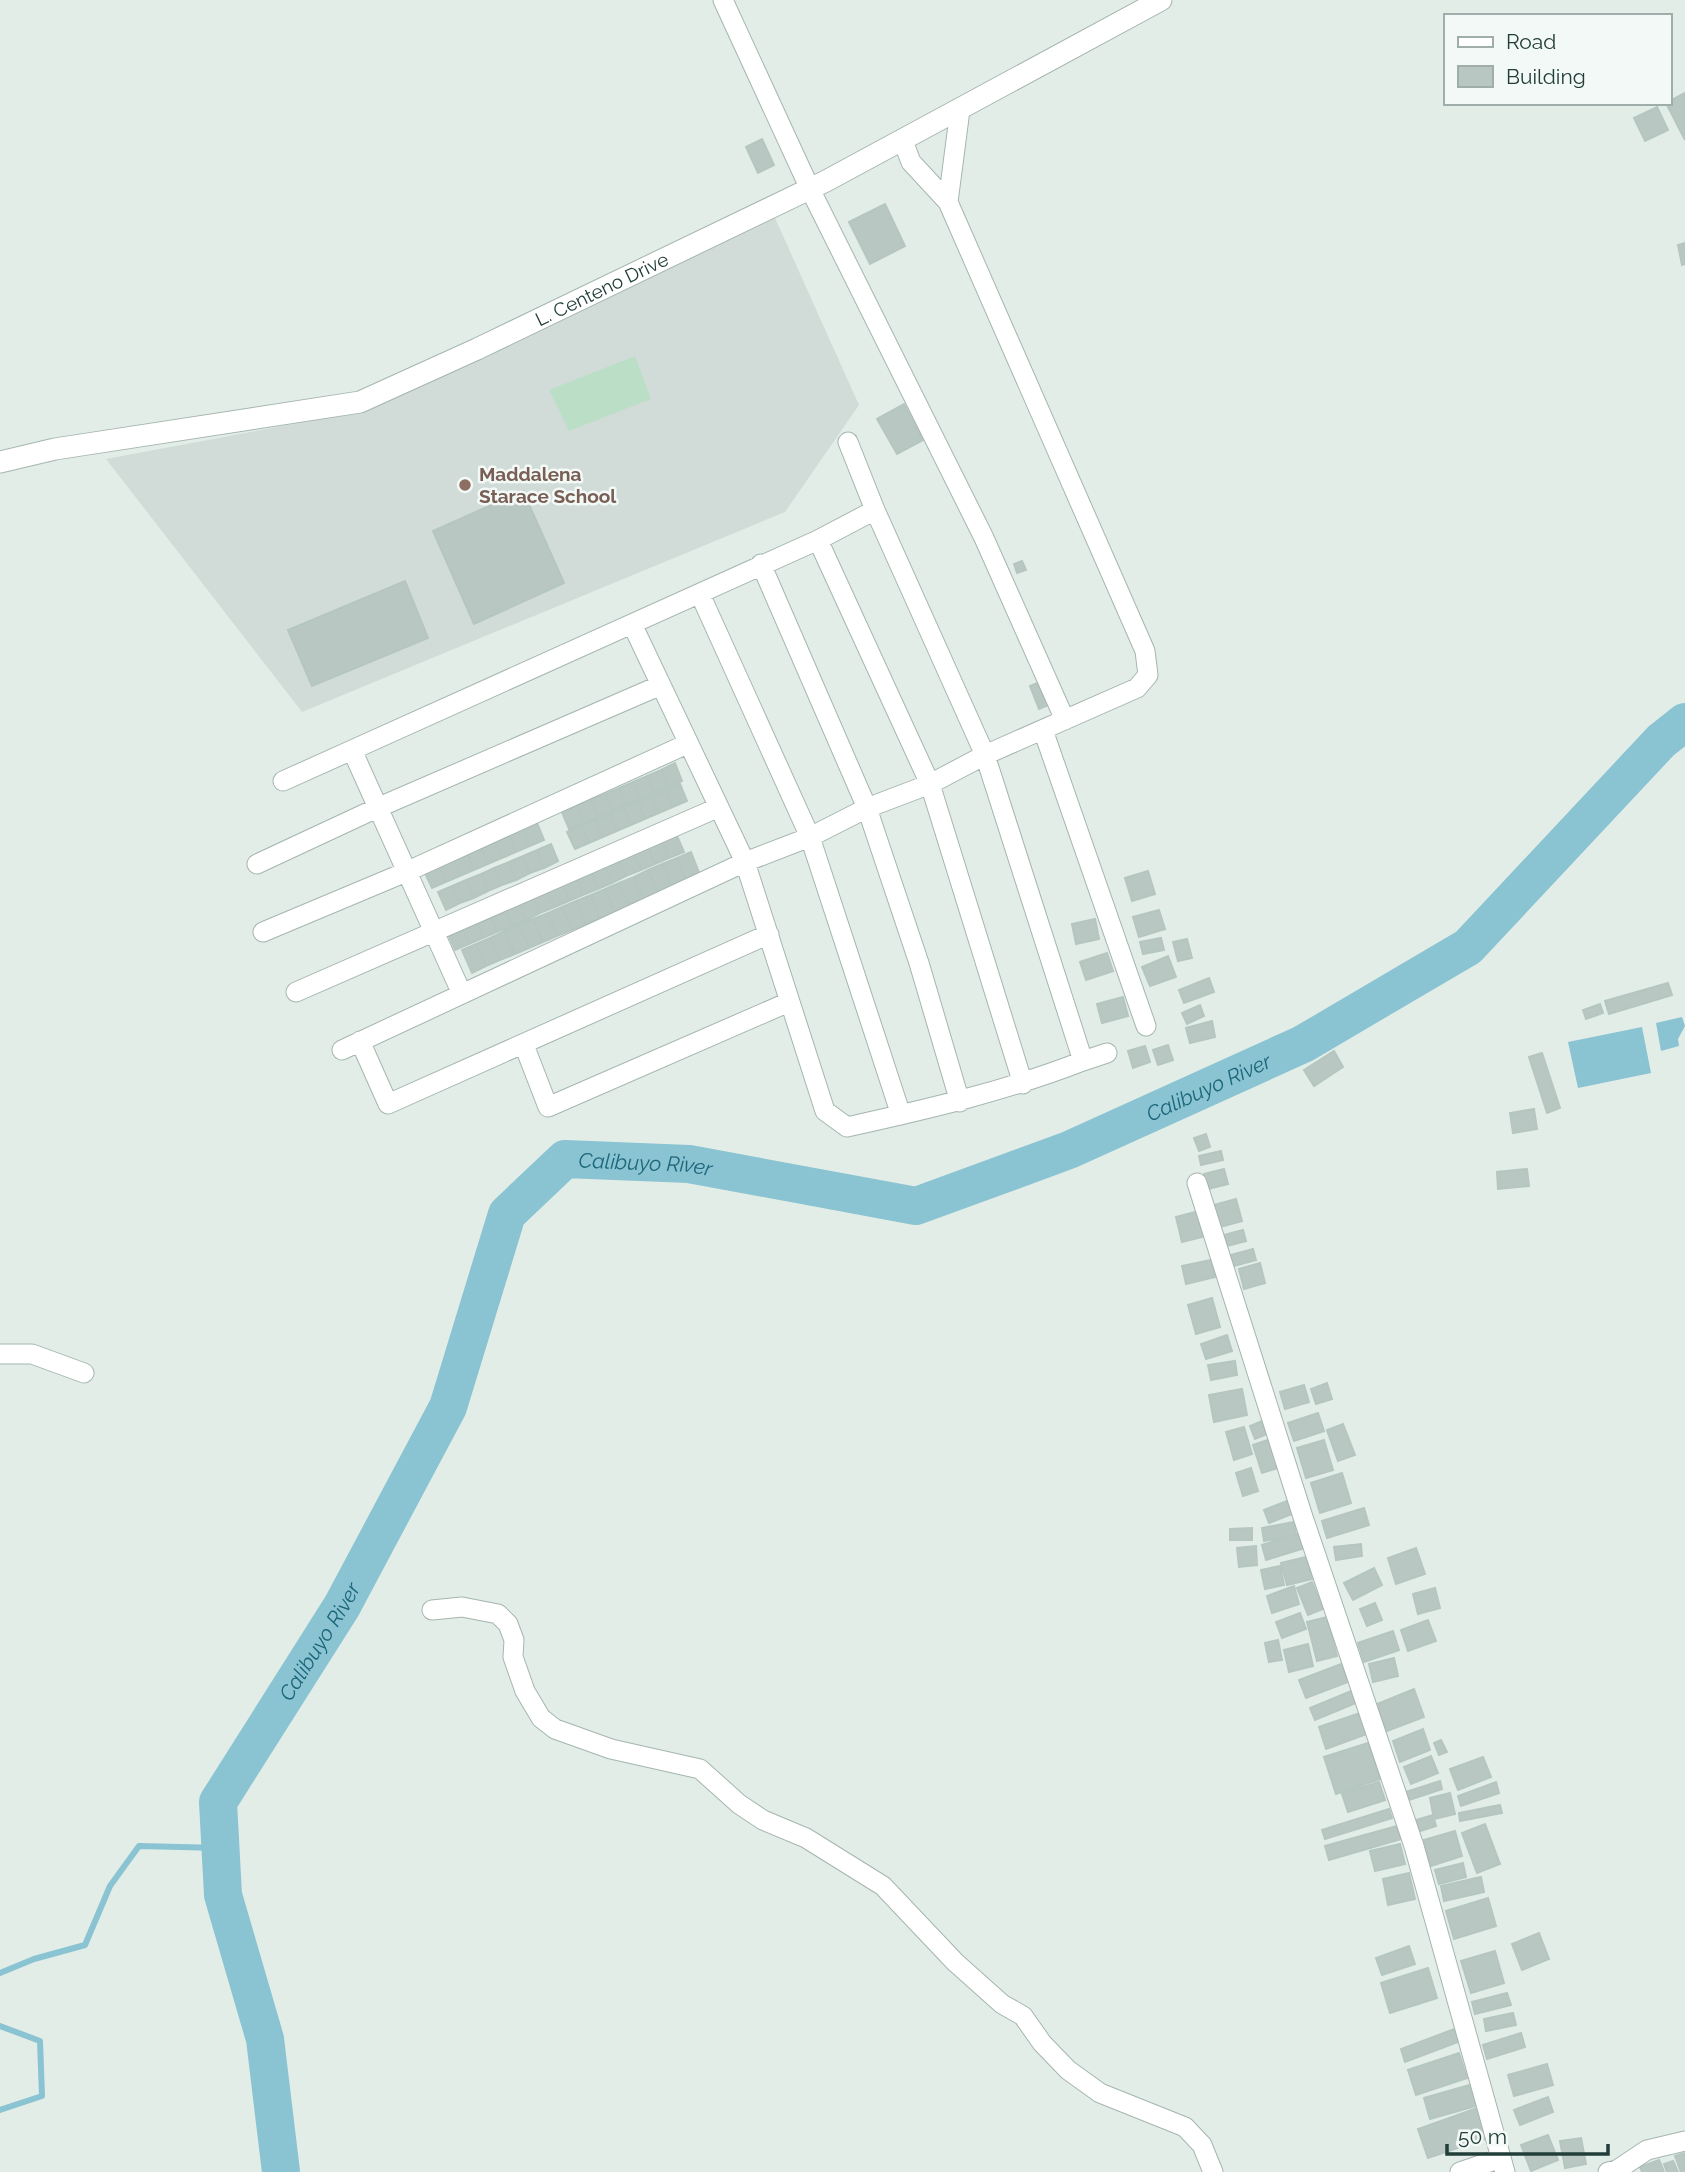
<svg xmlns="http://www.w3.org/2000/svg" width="1685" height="2172" font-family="Raleway,sans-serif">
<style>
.built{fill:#d1dcd8}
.green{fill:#bbdec6}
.water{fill:#8ac3d2}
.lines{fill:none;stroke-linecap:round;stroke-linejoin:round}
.stream{stroke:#8ac3d2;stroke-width:6}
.river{stroke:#8ac3d2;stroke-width:38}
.building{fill:#b8c7c2;stroke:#b5c6c0;stroke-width:2}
.minor-casing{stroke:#a5b5b0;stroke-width:21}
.tertiary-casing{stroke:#a5b5b0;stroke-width:23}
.minor{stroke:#fff;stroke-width:19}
.tertiary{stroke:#fff;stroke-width:21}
.education-dot{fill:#8d6e63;stroke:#f3f9f6;stroke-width:2.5}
.labels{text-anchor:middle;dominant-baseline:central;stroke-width:5;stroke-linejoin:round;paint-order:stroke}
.street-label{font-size:19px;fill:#223e38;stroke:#f3f9f6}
.education-label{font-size:19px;font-weight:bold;fill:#785e54;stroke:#f3f9f6;text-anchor:start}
.water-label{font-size:21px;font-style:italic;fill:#1c667a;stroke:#f3f9f6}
</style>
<rect width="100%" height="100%" fill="#e2ede8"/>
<path class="built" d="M775,218l84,187 -74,107 -483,200 -196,-253 240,-45z"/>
<path class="green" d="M635,356l16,43 -82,32 -20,-41z"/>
<path class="water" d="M1682,1017l3,9 -7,13 1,7 -18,5 -5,-28z
M1642,1027l9,46 -73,15 -10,-46z"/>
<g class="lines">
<path class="stream" d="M0,1973l34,-14 51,-14 25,-59 29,-40 82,2
M0,2026l40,15 2,55 -42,14"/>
<path class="river" id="s1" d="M281,2172l-16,-133 -42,-144 -5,-93 124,-196 106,-199 59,-193 58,-55 124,5 227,42 153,-56 234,-106 165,-97 193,-206 24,-19"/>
</g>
<path class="building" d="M1685,93v47l-19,-37z
M1657,107l11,23 -23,11 -11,-23z
M762,139l12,26 -16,8 -12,-26z
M885,204l20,42 -35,18 -21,-42z
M1685,243v21l-3,1 -4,-20z
M904,404l19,36 -26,14 -20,-35z
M523,491l41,92 -90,41 -41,-93z
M1022,561l4,9 -9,3 -3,-9z
M405,581l23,57 -116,48 -24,-56z
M1042,681l9,23 -12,5 -9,-23z
M675,763l7,18 -14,6 -7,-17z
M661,770l7,17 -14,6 -7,-17z
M647,776l7,17 -14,6 -7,-17z
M633,782l7,17 -14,6 -7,-17z
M680,784l7,17 -14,6 -7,-17z
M619,788l7,17 -14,6 -7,-17z
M666,790l7,17 -14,6 -7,-17z
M605,794l7,17 -14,6 -8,-17z
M652,796l7,17 -14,6 -7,-17z
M590,800l8,17 -14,6 -7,-17z
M638,802l7,17 -14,6 -7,-18z
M577,806l7,17 -15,6 -7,-17z
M624,807l7,18 -14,6 -7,-17z
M610,814l7,17 -14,6 -7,-17z
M596,820l7,17 -14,6 -8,-17z
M537,823l7,17 -14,6 -7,-18z
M581,826l8,17 -14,6 -8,-17z
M523,828l7,18 -14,6 -7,-17z
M674,829l10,23 -15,6 -9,-23z
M509,835l7,17 -14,6 -7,-17z
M660,835l9,23 -14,6 -10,-22z
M495,841l7,17 -14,6 -7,-18z
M645,842l10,22 -14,6 -10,-22z
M551,844l7,17 -14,7 -7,-18z
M481,846l7,18 -14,6 -7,-17z
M631,848l10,22 -15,6 -9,-22z
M537,850l7,18 -14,5 -7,-17z
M691,852l9,23 -14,6 -9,-23z
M467,853l7,17 -14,6 -7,-17z
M617,854l9,22 -14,7 -10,-23z
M523,856l7,17 -14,7 -7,-18z
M677,858l9,23 -14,6 -10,-23z
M453,859l7,17 -14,6 -7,-17z
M602,860l10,23 -14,6 -10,-23z
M509,862l7,18 -14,5 -8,-17z
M662,864l10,23 -14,6 -10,-23z
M439,865l7,17 -14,6 -8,-17z
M588,866l10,23 -15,6 -9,-23z
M494,868l8,17 -14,6 -7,-17z
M648,870l10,23 -15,6 -9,-22z
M1148,871l7,23 -23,7 -7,-23z
M574,872l9,23 -14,6 -9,-23z
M481,874l7,17 -14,7 -8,-18z
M634,877l9,22 -14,6 -10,-22z
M560,878l9,23 -14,6 -10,-22z
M466,880l8,18 -14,5 -8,-17z
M619,883l10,22 -14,7 -10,-23z
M545,885l10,22 -15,6 -9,-22z
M452,886l8,17 -14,7 -8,-18z
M605,889l10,23 -15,6 -9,-23z
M531,891l9,22 -14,7 -9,-23z
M591,895l9,23 -14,6 -10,-23z
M517,897l9,23 -14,6 -10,-23z
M576,901l10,23 -14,6 -10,-23z
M502,903l10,23 -15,6 -9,-23z
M562,907l10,23 -15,6 -9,-23z
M488,909l9,23 -14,6 -9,-23z
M1159,910l6,19 -26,8 -6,-20z
M548,913l9,23 -14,6 -10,-23z
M474,915l9,23 -14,6 -10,-23z
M533,919l10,23 -14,6 -10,-23z
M1095,919l4,20 -23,5 -4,-20z
M459,921l10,23 -14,6 -10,-23z
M519,925l10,23 -14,6 -10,-23z
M505,931l10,23 -15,6 -10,-22z
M490,938l10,22 -14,6 -10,-22z
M1161,938l3,12 -21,4 -3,-12z
M1187,939l5,19 -14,3 -5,-19z
M476,944l10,22 -14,7 -10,-23z
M1107,953l6,18 -27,9 -6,-18z
M1168,956l8,21 -26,9 -8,-19z
M1209,978l5,14 -30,11 -5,-13z
M1668,983l4,12 -63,19 -4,-13z
M1123,997l5,19 -26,7 -5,-19z
M1600,1004l3,9 -17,6 -3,-9z
M1200,1005l4,11 -17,8 -5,-11z
M1212,1021l3,16 -25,6 -4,-15z
M1168,1045l5,15 -15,5 -5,-15z
M1145,1046l5,16 -17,6 -5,-17z
M1334,1051l9,16 -29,19 -10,-16z
M1542,1053l18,55 -13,5 -18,-56z
M1534,1109l3,20 -24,4 -3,-20z
M1206,1134l4,13 -11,4 -5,-13z
M1221,1151l2,9 -22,5 -2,-9z
M1224,1169l4,15 -20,5 -4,-15z
M1527,1169l2,17 -31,3 -1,-17z
M1236,1199l6,22 -22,6 -6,-22z
M1199,1211l7,25 -24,6 -6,-25z
M1243,1230l3,11 -19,5 -3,-11z
M1253,1249l3,11 -22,6 -3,-11z
M1211,1260l4,17 -29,7 -4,-18z
M1260,1263l5,20 -21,6 -5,-20z
M1212,1298l8,29 -24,7 -8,-29z
M1227,1335l5,16 -26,8 -5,-15z
M1235,1361l2,14 -26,5 -3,-15z
M1327,1383l5,16 -16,5 -5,-15z
M1304,1385l5,17 -24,7 -5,-17z
M1242,1389l5,26 -33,7 -5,-27z
M1318,1413l6,18 -30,10 -6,-18z
M1262,1421l5,13 -12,5 -5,-13z
M1343,1424l12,31 -17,6 -11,-31z
M1244,1427l8,27 -18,6 -8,-28z
M1274,1438l10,28 -22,7 -9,-28z
M1324,1440l9,30 -27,8 -9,-30z
M1251,1468l7,23 -15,5 -7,-23z
M1342,1473l9,30 -31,10 -9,-30z
M1287,1501l5,13 -23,9 -5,-13z
M1364,1508l5,17 -42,13 -5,-17z
M1294,1522l2,13 -32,6 -2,-13z
M1252,1528v12h-22v-11z
M1303,1532l5,15 -42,13 -4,-15z
M1361,1544l1,12 -26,4 -2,-13z
M1256,1546l1,19 -18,2 -2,-19z
M1416,1548l9,26 -29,10 -8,-26z
M1306,1557l6,22 -25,6 -6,-22z
M1280,1566l4,19 -19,4 -4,-19z
M1374,1568l8,17 -29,15 -9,-17z
M1312,1582l11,27 -15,6 -11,-27z
M1294,1586l5,18 -27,9 -5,-17z
M1435,1588l5,20 -22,6 -5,-20z
M1375,1603l7,17 -15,6 -7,-17z
M1300,1613l6,16 -24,9 -6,-16z
M1327,1617l10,39 -20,5 -10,-39z
M1428,1620l8,21 -28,10 -7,-21z
M1393,1631l6,19 -35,12 -6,-19z
M1278,1640l4,20 -13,2 -4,-19z
M1308,1644l5,22 -24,6 -5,-22z
M1394,1658l4,18 -25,6 -4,-18z
M1341,1664l7,18 -42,16 -7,-18z
M1414,1689l10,28 -37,14 -10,-27z
M1351,1691l5,12 -41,17 -5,-12z
M1360,1713l7,21 -41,15 -7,-22z
M1423,1729l7,21 -30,12 -7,-21z
M1441,1740l6,12 -8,3 -5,-12z
M1368,1743l12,36 -44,15 -12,-37z
M1431,1756l7,17 -27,11 -7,-17z
M1483,1757l8,20 -33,13 -8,-21z
M1440,1781l2,8 -33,11 -3,-8z
M1379,1782l6,18 -37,12 -6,-18z
M1496,1782l3,11 -38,13 -3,-10z
M1450,1793l5,21 -21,5 -4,-21z
M1500,1805l2,8 -42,8 -1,-8z
M1389,1809l3,9 -67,21 -3,-9z
M1433,1815l3,11 -19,6 -4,-11z
M1485,1824l15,40 -23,9 -15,-40z
M1397,1826l4,13 -72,21 -4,-14z
M1455,1831l7,25 -31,10 -7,-26z
M1400,1844l5,20 -30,7 -5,-20z
M1463,1863l3,14 -27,7 -4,-14z
M1409,1873l6,26 -27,6 -5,-26z
M1481,1877l3,15 -40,9 -3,-15z
M1488,1898l8,28 -42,13 -8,-28z
M1539,1933l10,26 -27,11 -10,-26z
M1409,1946l6,18 -33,11 -6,-17z
M1495,1951l9,32 -33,10 -10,-32z
M1428,1968l9,30 -47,15 -9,-30z
M1507,1993l4,12 -36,9 -3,-12z
M1513,2013l3,12 -30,6 -2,-12z
M1457,2028l4,13 -56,21 -4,-13z
M1521,2033l4,14 -38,12 -4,-14z
M1459,2053l8,25 -51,17 -8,-25z
M1547,2064l6,21 -39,11 -6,-21z
M1473,2084l6,21 -49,14 -6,-21z
M1548,2097l5,15 -33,13 -6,-15z
M1480,2107l10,30 -62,21 -10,-29z
M1548,2135l10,25 -27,11 -10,-26z
M1581,2138l5,26 -21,4 -5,-27z
M1685,2153v19h-4l-6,-16z
M1659,2160l5,12h-22l-2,-5z
M1673,2161l5,11h-11l-3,-8z"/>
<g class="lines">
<defs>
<path id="minor" d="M723,0l87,189 174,349 81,182
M948,202l12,-92
M818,540l112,244 93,300
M761,564l106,244 52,155 41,139
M700,594l110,243 91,278
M632,624l113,238 80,249 22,16c81,-18 159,-36 236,-66l-98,-306 -110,-245 -27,-68
M1043,730l103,296
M283,781l69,-31
M257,864l120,-56 284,-123
M263,932l143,-60 281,-128
M296,992l421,-184
M462,994l-110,-244 466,-210 57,-30
M360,1041l28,63 381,-170
M524,1045l24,62 241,-105
M342,1050l403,-188 65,-25 57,-29 63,-24 55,-29 152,-67 11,-13 -3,-24 -197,-449 -37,-40 -8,-21
M1083,1061l24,-8
M1197,1183l106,334 111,329 91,326
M0,1354h32l52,19
M432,1610l30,-3 36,7 10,10 6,16 -1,17 12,34 16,27 14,11 56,20 89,20 39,35 24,16 43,18 77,48 72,76 47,42 21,12 19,27 26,27 32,23 85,34 17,18 11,27
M1460,2172l41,-14
M1608,2172l9,-2 30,-20 38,-9"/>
<g id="tertiary">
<path id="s2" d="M0,462l55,-13 305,-47 117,-53 349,-168 335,-181"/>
</g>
</defs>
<use href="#minor" class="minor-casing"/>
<use href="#tertiary" class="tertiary-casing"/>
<use href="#minor" class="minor"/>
<use href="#tertiary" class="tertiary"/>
</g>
<circle class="education-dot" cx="465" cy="485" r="7"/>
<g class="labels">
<g class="street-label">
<text stroke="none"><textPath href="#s2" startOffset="632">L. Centeno Drive</textPath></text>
</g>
<g class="education-label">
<text x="479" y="474">Maddalena<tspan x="479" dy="22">Starace School</tspan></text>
</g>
<g class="water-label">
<text stroke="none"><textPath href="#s1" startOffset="1787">Calibuyo River</textPath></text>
<text stroke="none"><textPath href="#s1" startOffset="1197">Calibuyo River</textPath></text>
<text stroke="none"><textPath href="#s1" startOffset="567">Calibuyo River</textPath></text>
</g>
</g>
<rect x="1444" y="14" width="228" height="91" fill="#f3f9f6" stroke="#9faeaa" stroke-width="2"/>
<rect x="1458" y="37" width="35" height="10" fill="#ffffff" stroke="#9faeaa" stroke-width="2"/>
<text x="1506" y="49" font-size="21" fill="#223e38">Road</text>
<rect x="1458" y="66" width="35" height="21" fill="#b8c7c2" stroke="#9faeaa" stroke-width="2"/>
<text x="1506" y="84" font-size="21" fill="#223e38">Building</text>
<path d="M1447 2144v10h161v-10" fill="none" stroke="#223e38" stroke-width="3.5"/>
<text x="1458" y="2144" font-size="21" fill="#223e38" stroke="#f3f9f6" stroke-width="5" paint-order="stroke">50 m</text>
</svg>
